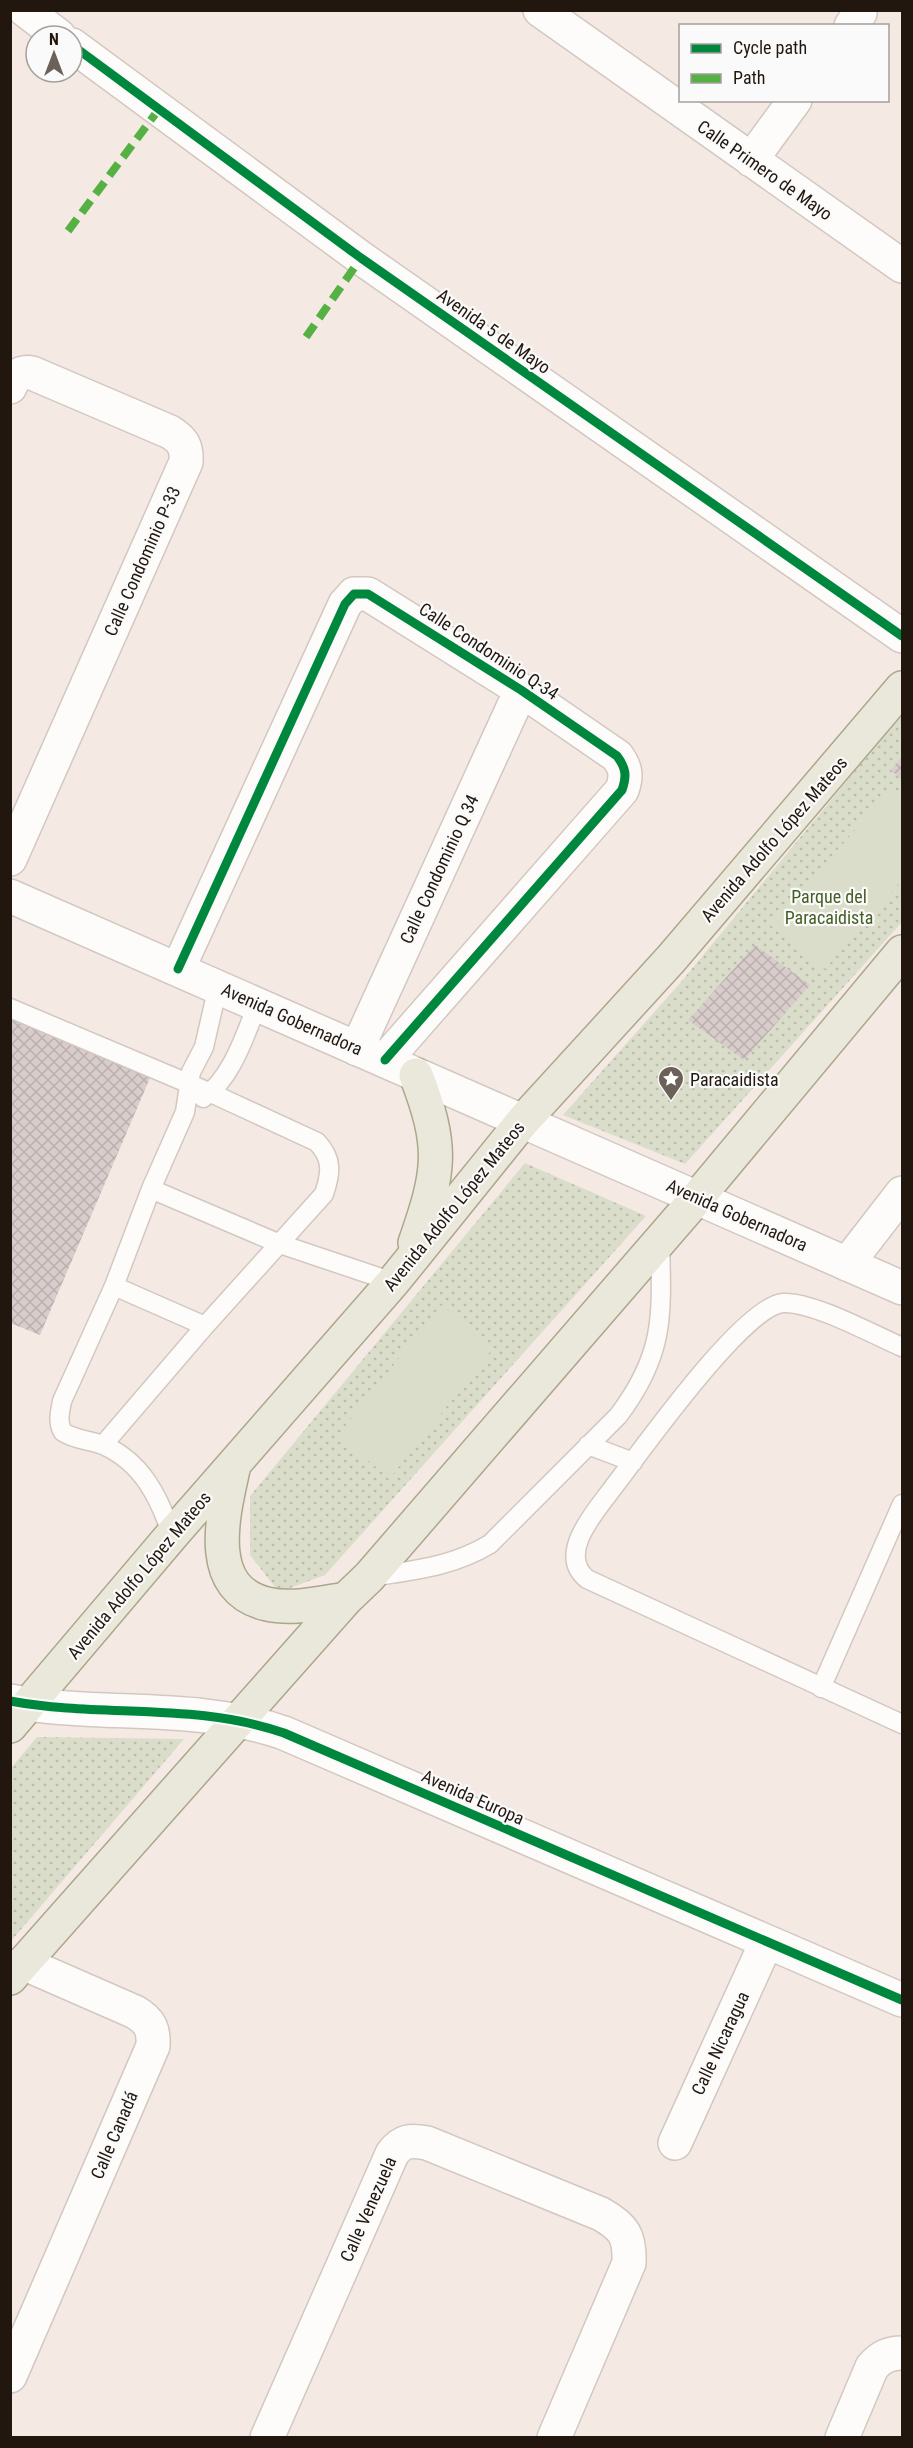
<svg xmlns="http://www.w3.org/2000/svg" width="913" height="2448" font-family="'Roboto Condensed',sans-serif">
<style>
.park{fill:url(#park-dots)}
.garden{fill:#daddca}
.building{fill:url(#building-cross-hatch)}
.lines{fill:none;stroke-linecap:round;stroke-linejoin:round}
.service-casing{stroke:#d2c8c0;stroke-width:21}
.minor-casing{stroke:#d2c8c0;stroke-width:36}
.tertiary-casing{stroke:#d2c8c0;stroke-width:36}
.primary-casing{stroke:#aca68c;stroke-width:36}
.service{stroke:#fdfcfb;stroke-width:18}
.minor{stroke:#fdfcfb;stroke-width:33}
.tertiary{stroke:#fdfcfb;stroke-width:33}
.primary{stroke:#eae8da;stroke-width:33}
.quiet{stroke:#55b144;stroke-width:8;stroke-dasharray:15 8;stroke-linecap:butt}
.cycleway-casing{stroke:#fafafa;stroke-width:13}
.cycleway{stroke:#00873e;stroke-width:9}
.labels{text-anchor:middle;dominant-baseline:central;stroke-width:4.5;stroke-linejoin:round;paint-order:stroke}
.street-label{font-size:18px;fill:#22170f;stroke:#fafafa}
.park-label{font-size:18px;fill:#445e23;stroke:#fafafa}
.poi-label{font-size:18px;fill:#22170f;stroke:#fafafa;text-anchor:start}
</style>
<defs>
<pattern id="park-dots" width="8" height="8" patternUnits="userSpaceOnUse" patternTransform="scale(1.5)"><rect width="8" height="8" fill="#daddca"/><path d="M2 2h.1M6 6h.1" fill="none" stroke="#bbbdac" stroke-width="1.8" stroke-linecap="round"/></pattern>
<pattern id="building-cross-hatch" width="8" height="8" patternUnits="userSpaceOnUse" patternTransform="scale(1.5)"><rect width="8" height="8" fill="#d9cdcc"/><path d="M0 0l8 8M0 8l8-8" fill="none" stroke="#baafae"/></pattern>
</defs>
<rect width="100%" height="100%" fill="#f4eae3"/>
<path class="park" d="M902,714v208l-217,242 -122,-49 118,-133z
M525,1163l121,53 -321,359 -46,17 -29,-37v-59z
M37,1737l147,2 -173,202v-173z"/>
<path class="garden" d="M892,789l10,9v82l-77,89 -55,-44z
M441,1305l53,42 -104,131 -53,-42z"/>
<path class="building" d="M902,756v24l-11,-10z
M755,945l55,40 -66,75 -56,-40z
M10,1010l143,61 -113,264 -30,-12z"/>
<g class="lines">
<defs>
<path id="service" d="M10,1008l201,85 106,49c16,17 14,31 7,52l-119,132 -102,119
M203,1098c29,-20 42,-63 55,-95
M151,1189l129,55 113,38
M114,1286l91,40
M902,1347c-28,-12 -90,-46 -119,-44 -40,3 -143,150 -171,186 -16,22 -56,65 -25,90l315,145
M588,1445l45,17
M172,1535c-13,-38 -30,-73 -69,-90 -13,-5 -28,-5 -40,-13 -6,-9 -3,-20 -1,-31l52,-115 37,-97 34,-77 6,-40 13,-25 14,-61
M371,1577c43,-7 81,-10 119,-33l128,-128c47,-62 44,-100 42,-175
M821,1688l81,-184"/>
<path id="minor" d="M25,10l34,26
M540,10l362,256
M851,26l9,-13
M72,45l289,213 541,378
M751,160l44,-60
M10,387c5,-11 10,-16 22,-14l138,59c13,8 17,15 16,30l-176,397
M178,969l167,-365 9,-10h14l153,96 96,66c9,12 10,20 5,34l-237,270
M357,1049l164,-359
M847,1264l55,-71
M10,1701c92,17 185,1 274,32l618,267
M675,2143l91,-200
M10,2376l143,-330c1,-17 -3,-25 -18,-34l-112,-49
M267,2438l125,-284c10,-14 19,-14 35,-11l174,71c23,13 29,22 28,49l-75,175
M842,2438l30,-71c9,-10 17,-14 30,-14"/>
<path id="tertiary" d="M10,896l892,392"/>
<path id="primary" d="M415,1243c25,-72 29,-95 1,-168
M234,1465c-10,46 -32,124 33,139 25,6 54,-1 79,-5
M10,1726l162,-191 221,-253 130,-161 148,-162 231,-271
M10,1978l336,-379 23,-22 328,-379 205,-246"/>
</defs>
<use href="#service" class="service-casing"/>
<use href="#minor" class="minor-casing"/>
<use href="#tertiary" class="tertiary-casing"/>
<use href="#primary" class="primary-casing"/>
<use href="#service" class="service"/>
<use href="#minor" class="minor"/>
<use href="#tertiary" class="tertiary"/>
<use href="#primary" class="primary"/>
<path class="quiet" d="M68,231l91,-122
M306,337l55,-79"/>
<defs>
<path id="cycleway" d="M72,45l289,213 541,378
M178,969l167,-365 9,-10h14l153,96 96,66c9,12 10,20 5,34l-237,270
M10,1701c92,17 185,1 274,32l618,267"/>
</defs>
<use href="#cycleway" class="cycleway-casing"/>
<use href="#cycleway" class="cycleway"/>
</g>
<defs>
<symbol id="sight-pin" viewBox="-11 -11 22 30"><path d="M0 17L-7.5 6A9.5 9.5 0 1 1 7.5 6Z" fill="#6c6159" stroke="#fafafa"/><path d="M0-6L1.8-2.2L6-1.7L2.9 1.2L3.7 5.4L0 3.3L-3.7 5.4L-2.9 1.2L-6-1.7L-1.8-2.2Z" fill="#fff"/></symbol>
</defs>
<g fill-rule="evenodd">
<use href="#sight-pin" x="656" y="1064" width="30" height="40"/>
</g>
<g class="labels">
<g class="street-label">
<text transform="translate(765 170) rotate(35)">Calle Primero de Mayo</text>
<text transform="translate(494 331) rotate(35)">Avenida 5 de Mayo</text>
<text transform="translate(142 561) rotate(-66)">Calle Condominio P-33</text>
<text transform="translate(489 651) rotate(33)">Calle Condominio Q-34</text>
<text transform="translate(774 839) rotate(-49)">Avenida Adolfo López Mateos</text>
<text transform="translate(439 869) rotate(-65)">Calle Condominio Q 34</text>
<text transform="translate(292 1019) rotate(24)">Avenida Gobernadora</text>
<text transform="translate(454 1206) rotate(-51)">Avenida Adolfo López Mateos</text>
<text transform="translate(737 1215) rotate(24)">Avenida Gobernadora</text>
<text transform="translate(139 1575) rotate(-50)">Avenida Adolfo López Mateos</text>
<text transform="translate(473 1797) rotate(24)">Avenida Europa</text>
<text transform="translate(720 2043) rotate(-65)">Calle Nicaragua</text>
<text transform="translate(114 2135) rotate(-67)">Calle Canadá</text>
<text transform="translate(368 2209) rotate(-66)">Calle Venezuela</text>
</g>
<g class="park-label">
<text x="829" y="896">Parque del<tspan x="829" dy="21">Paracaidista</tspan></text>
</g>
<g class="poi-label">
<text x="690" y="1079">Paracaidista</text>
</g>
</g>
<rect width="913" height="2448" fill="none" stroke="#22170f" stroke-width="24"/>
<rect x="679" y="24" width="210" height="78" fill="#fafafa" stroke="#a49f9c" stroke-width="1.5"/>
<rect x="691" y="44" width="30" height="9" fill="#00873e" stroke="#a49f9c" stroke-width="1.5"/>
<text x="733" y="54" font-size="18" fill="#22170f">Cycle path</text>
<rect x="691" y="74" width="30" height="9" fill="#55b144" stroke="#a49f9c" stroke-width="1.5"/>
<text x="733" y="84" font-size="18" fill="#22170f">Path</text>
<g transform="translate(54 54)"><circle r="28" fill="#fafafa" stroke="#a49f9c" stroke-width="1.5"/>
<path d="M0-4.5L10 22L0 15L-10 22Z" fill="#6c6159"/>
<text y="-9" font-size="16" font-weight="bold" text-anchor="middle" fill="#22170f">N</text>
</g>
</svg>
